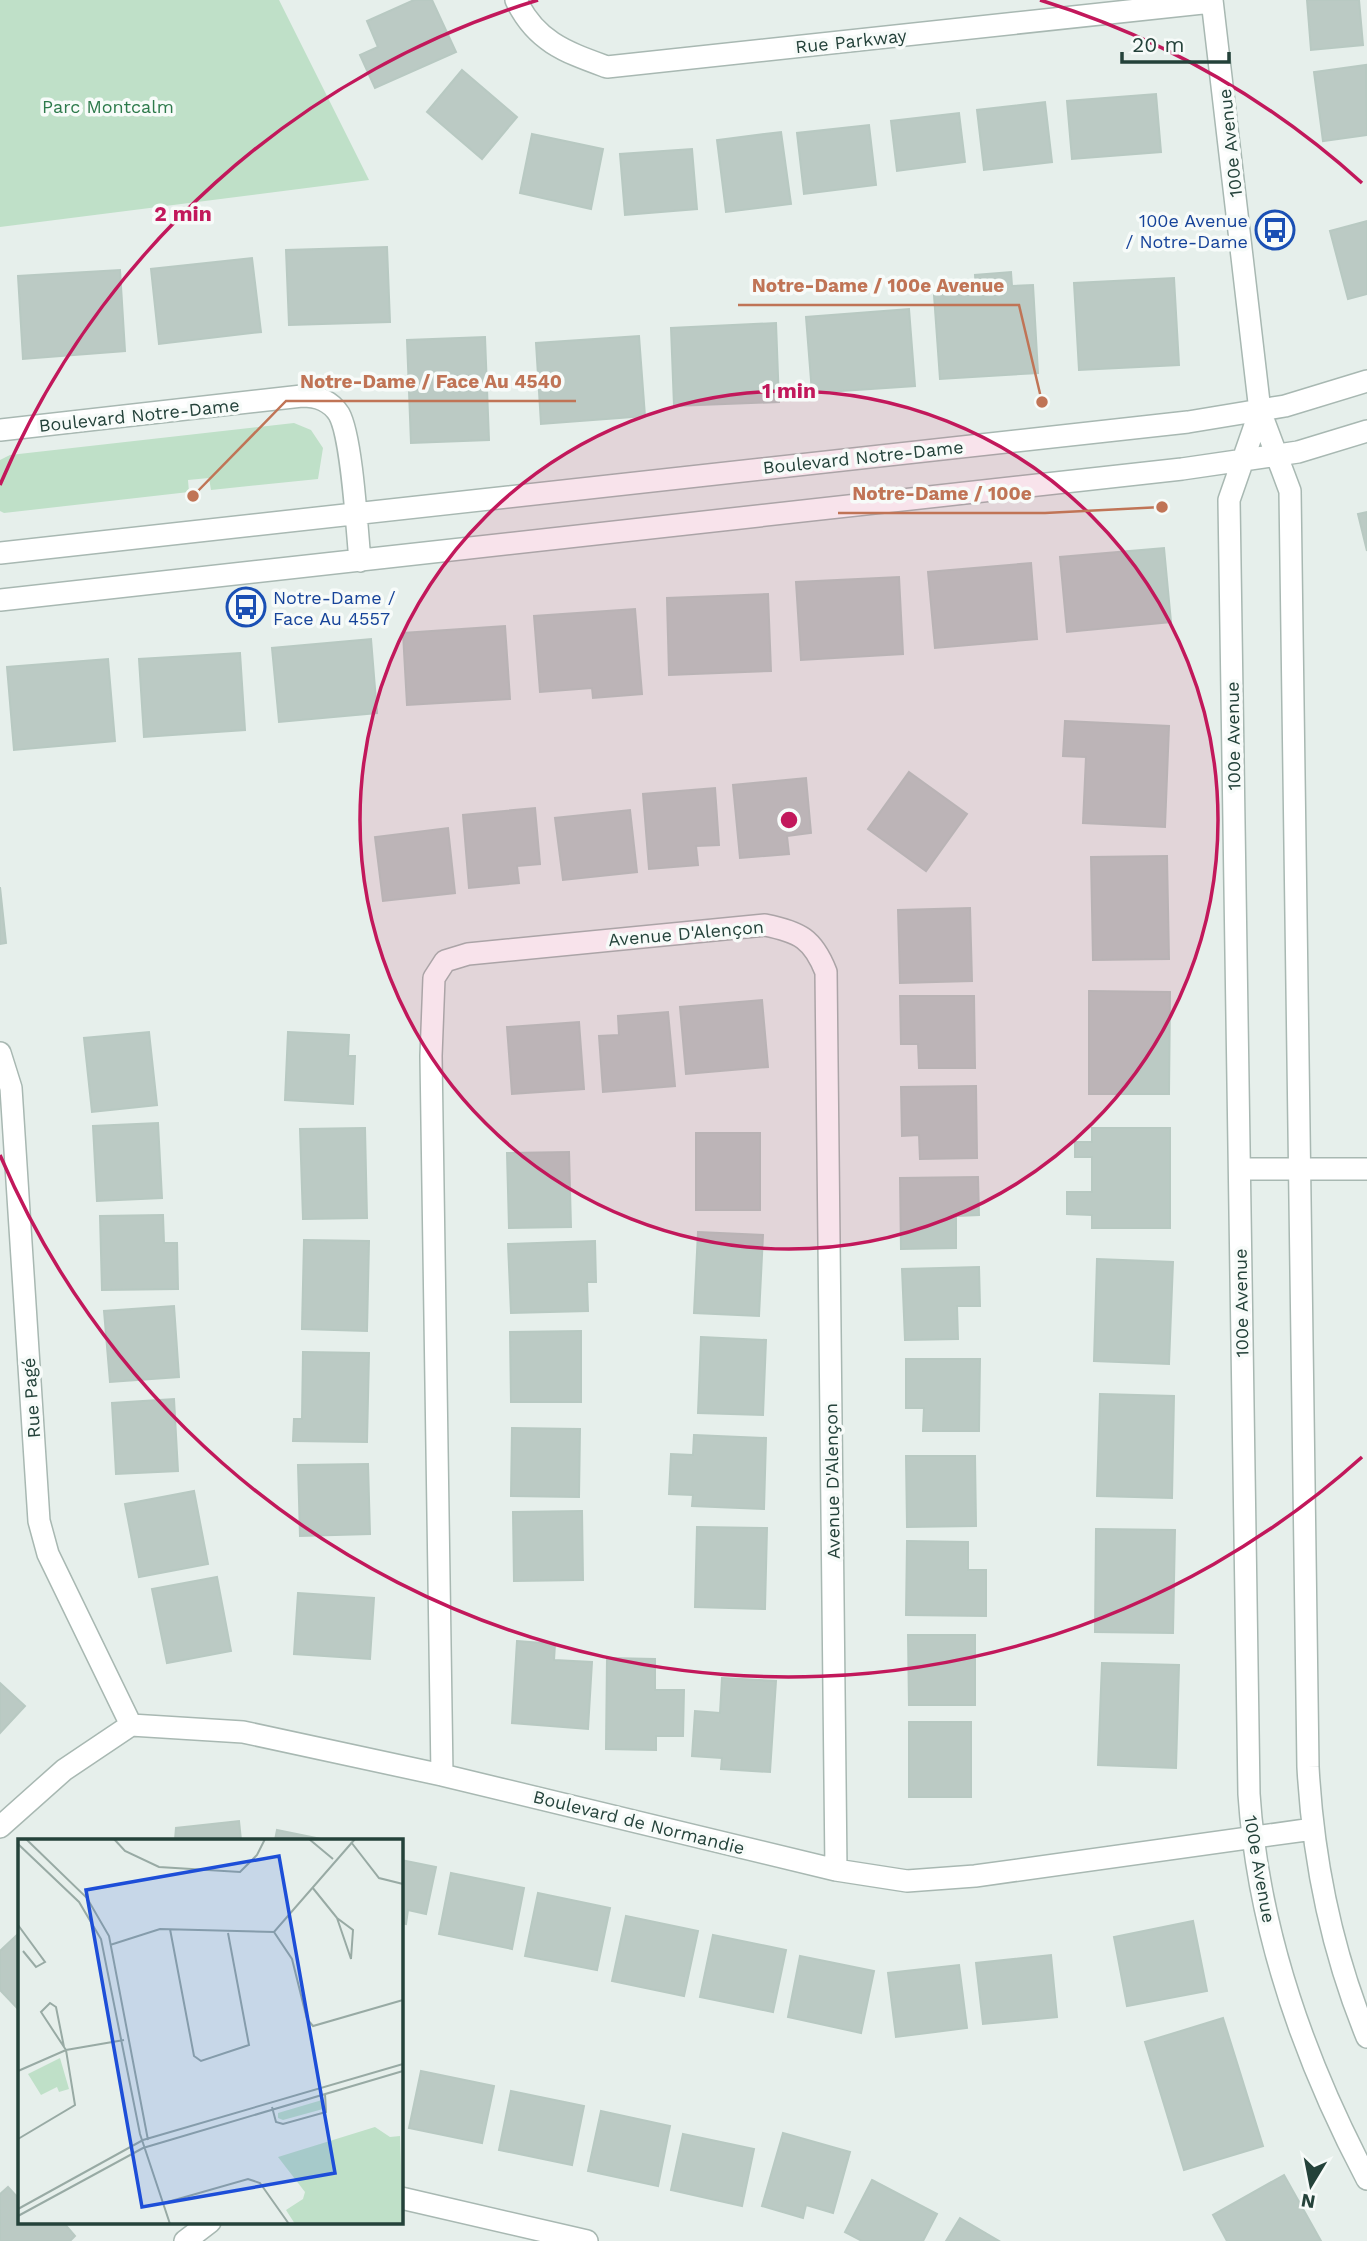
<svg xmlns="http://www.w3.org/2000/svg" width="1367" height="2241" font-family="'Work Sans',sans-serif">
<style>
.green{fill:#bfe0c8}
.building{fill:#bbcac4;stroke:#b8c9c2;stroke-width:2}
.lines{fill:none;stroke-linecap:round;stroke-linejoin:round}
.minor-casing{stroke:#a8b8b2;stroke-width:24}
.minor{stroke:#fff;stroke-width:21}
.ring{fill:none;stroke:#c2185b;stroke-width:3.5}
.labels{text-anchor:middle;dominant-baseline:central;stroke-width:7;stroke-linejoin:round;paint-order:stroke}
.street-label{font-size:18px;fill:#24423a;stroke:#f7fbf9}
.park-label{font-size:18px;fill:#2d7a4b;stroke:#f7fbf9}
.transit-label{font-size:18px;fill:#164399;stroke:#f7fbf9;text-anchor:end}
.inset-road{fill:none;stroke:#98aaa4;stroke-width:2}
.view{fill:#1d4ed8;fill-opacity:0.15;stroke:#1d4ed8;stroke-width:3.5}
.inset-edge{fill:none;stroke:#24423a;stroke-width:3.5}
.centre{fill:#c2185b;stroke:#f7fbf9;stroke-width:3.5}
.ring-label{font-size:21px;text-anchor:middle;font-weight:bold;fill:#c2185b;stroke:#f7fbf9;stroke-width:7;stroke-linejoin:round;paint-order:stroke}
.leader{fill:none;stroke:#c07456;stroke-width:2.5}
.callout-dot{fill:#c07456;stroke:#f7fbf9;stroke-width:2.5}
.callout-label{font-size:19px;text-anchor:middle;font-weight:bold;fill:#c07456;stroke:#f7fbf9;stroke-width:7;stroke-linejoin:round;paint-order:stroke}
</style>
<rect width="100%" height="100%" fill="#e6efeb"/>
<path class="green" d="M0,0h279l90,180 -369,47z
M294,423l17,7 12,18 -5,31 -107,11 -2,-12 -21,2 1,12 -185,21 -4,-2v-51l10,-5z"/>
<path class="building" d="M414,0h18l24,52 -81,36 -15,-33 18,-8 -11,-26z
M1307,0h52l4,45 -52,5z
M1366,65l1,70 -44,6 -9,-69z
M462,70l55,47 -35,42 -55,-47z
M1156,94l5,58 -89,7 -5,-58z
M1045,102l7,60 -68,8 -7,-60z
M959,113l6,49 -68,9 -6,-50z
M869,125l7,60 -72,9 -7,-61z
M781,132l10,72 -65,8 -9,-72z
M532,134l71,15 -12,60 -71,-16z
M692,149l5,60 -72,6 -5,-61z
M1367,221v73l-19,5 -18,-68z
M387,247l3,75 -101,3 -3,-75z
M252,258l9,74 -102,12 -8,-75z
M120,270l5,81 -102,8 -5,-83z
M1011,272l1,14 21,-1 5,88 -98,6 -6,-84 42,-6 -1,-14z
M1174,278l5,87 -100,5 -5,-87z
M909,309l6,77 -103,7 -6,-76z
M776,323l3,79 -105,4 -3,-78z
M639,336l6,80 -104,8 -5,-81z
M485,337l4,103 -78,3 -4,-103z
M1367,512v39l-9,-37z
M1164,548l7,74 -104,10 -7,-75z
M1031,563l6,76 -102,9 -7,-76z
M899,577l4,77 -102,6 -5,-78z
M768,594l3,77 -102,4 -2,-77z
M635,609l7,85 -49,4 -1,-10 -52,4 -6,-76z
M505,626l5,73 -103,6 -4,-72z
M371,639l6,74 -98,9 -7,-74z
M240,653l5,77 -101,7 -5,-78z
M108,659l7,82 -101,9 -7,-83z
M1065,721l104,5 -4,101 -82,-4 3,-66 -23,-1z
M909,772l58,42 -41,57 -58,-42z
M806,778l5,55 -24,3 2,18 -49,4 -7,-73z
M715,788l4,57 -23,1 2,19 -49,4 -6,-75z
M535,808l5,56 -23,2 2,17 -50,5 -6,-73z
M630,810l7,62 -74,8 -8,-62z
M448,828l7,65 -72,8 -8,-64z
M1167,856l2,103 -76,1 -2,-103z
M0,887l6,56 -6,1z
M970,908l2,73 -72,2 -2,-73z
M1089,991l81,1 -1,102h-80z
M900,996h74l1,72h-56l-1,-24h-17z
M762,1000l6,67 -82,7 -6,-67z
M668,1012l7,74 -72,6 -4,-56 20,-1 -1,-19z
M579,1022l5,67 -72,5 -5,-67z
M149,1032l8,73 -65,7 -8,-74z
M288,1032l61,3 -1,21h7l-2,48 -68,-4z
M976,1086l1,72 -57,1 -1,-24 -17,1 -1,-49z
M158,1123l4,75 -65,3 -4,-75z
M365,1128l2,90 -64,1 -3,-90z
M1092,1128h78v100h-78v-13l-25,-1v-22h25v-35h-17v-15h17z
M696,1133h64v77h-64z
M569,1152l2,75 -62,1 -2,-75z
M978,1177l1,38 -23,1v32l-55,1 -1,-71z
M163,1215l1,28h13l1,46 -76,1 -2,-74z
M698,1232l65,3 -4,81 -65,-3z
M304,1240l65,1 -2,90 -65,-2z
M595,1241l1,41h-9l1,29 -77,2 -3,-69z
M1097,1259l76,3 -4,102 -75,-3z
M979,1267l1,39h-23l1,33 -53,1 -3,-71z
M174,1306l5,71 -69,5 -6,-71z
M581,1331v71h-70l-1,-70z
M701,1337l65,3 -3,75 -65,-2z
M303,1352l66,1 -2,89 -74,-1 1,-22h8z
M906,1359h74l-1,72h-56l1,-23h-18z
M1100,1394l74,2 -2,102 -75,-2z
M174,1399l4,72 -62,3 -4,-71z
M512,1428l68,1 -1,68 -68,-1z
M694,1435l72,3 -2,71 -72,-3 1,-11 -24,-1 2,-40 22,1z
M906,1456h69l1,70 -69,1z
M368,1464l2,70 -70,2 -2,-71z
M194,1491l14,73 -69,13 -14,-73z
M582,1511l1,69 -69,1 -1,-69z
M697,1527l70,1 -2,81 -70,-2z
M1096,1529l79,1 -2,103 -78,-1z
M907,1541l61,1v28h18v46l-80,-1z
M217,1577l14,74 -64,12 -15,-74z
M298,1593l76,5 -4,61 -76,-5z
M908,1635h67v70h-66z
M517,1641l38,3 -1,16 38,2 -4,67 -76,-6z
M607,1658l48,1v31h29l-1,46h-27v14l-50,-1z
M1102,1663l77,2 -3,103 -78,-3z
M722,1678l54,3 -6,91 -49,-3 1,-11 -30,-2 3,-45 25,2z
M0,1683l25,23 -25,27z
M909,1722h62v75h-62z
M239,1821l2,19h-66l1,-12z
M277,1830l49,10h-51z
M401,1860l35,7 -10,47 -18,-4 -2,14 -5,-1z
M451,1873l73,15 -12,61 -73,-15z
M538,1893l72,15 -13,62 -72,-14z
M626,1916l72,15 -14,65 -72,-15z
M1193,1921l14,70 -80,15 -13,-69z
M19,1933v77l-19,-20v-39z
M713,1935l73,15 -13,62 -73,-15z
M1051,1955l6,62 -74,7 -7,-61z
M800,1956l74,15 -13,62 -73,-16z
M959,1965l8,63 -71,9 -8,-64z
M1223,2018l40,128 -79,24 -39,-128z
M421,2071l73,15 -12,57 -73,-15z
M511,2091l73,15 -12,59 -73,-15z
M601,2111l69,15 -12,60 -70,-15z
M783,2133l67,19 -17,61 -27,-8 -3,13 -41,-12z
M683,2134l71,15 -12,57 -71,-16z
M1284,2175l37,66h-94l-14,-26z
M872,2180l65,34 -14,27h-61l-17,-9z
M8,2187l11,12v23h44l12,14 -5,5h-70v-47z
M960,2218l39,23h-53z"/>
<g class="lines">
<defs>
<path id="minor" d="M516,0c20,42 50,52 91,67l605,-65
M1212,0l48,411 30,80 18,1276c5,91 24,185 59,270
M1260,411l-31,89 20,1294c9,135 55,266 118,385
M0,430l302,-34c15,0 28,4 37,18 13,23 18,116 21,147
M0,553l1188,-131 97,-16 82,-25
M0,600l1182,-131 116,-17 69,-21
M0,1053l11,35 28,433 9,33 83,171
M1240,1169h127
M442,1775l-11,-719 3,-78 11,-17 23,-7 297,-29c35,7 48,14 61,47l10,898
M0,1827l64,-57 67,-45 112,7 199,43 394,95 71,11 68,-5 338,-47
M401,2198l186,43
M185,2241l25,-19"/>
</defs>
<use href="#minor" class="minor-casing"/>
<use href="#minor" class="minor"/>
</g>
<circle cx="789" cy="820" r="429" fill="#c2185b" fill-opacity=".12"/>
<g class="ring">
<circle cx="789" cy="820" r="429"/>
<path d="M1362 1457A857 857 0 0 1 0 1155M0 485A857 857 0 0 1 538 0M1040 0A857 857 0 0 1 1362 183"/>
</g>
<defs>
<symbol id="bus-ring" viewBox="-11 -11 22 22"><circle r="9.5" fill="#f7fbf9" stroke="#1a4fb4" stroke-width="1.5"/><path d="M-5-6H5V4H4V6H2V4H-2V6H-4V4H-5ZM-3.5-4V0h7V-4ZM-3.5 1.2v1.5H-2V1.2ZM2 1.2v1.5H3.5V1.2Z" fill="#1a4fb4"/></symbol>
</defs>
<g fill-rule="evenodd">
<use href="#bus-ring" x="1253" y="208" width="44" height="44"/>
<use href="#bus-ring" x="224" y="585" width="44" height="44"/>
</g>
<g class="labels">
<g class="street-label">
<text transform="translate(851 41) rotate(-6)">Rue Parkway</text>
<text transform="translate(1230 143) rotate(-96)">100e Avenue</text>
<text transform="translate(139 415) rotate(-6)">Boulevard Notre-Dame</text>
<text transform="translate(863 457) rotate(-6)">Boulevard Notre-Dame</text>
<text transform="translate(1233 736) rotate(-91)">100e Avenue</text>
<text transform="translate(686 933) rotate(-5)">Avenue D'Alençon</text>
<text transform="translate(1241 1303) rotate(-91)">100e Avenue</text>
<text transform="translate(31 1398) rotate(-94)">Rue Pagé</text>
<text transform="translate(832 1481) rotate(-91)">Avenue D'Alençon</text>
<text transform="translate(639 1822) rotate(14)">Boulevard de Normandie</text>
<text transform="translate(1260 1869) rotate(80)">100e Avenue</text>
</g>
<g class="park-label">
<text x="108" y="106">Parc Montcalm</text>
</g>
<g class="transit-label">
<text x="1248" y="220">100e Avenue<tspan x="1248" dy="21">/ Notre-Dame</tspan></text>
<text x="273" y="597" text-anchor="start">Notre-Dame /<tspan x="273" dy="21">Face Au 4557</tspan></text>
</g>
</g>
<g transform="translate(18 1839)">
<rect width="385" height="385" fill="#e6efeb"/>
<path d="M42,219l9,31 -10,3 -2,-5 -16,8 -13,-21zM304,261l1,9 -40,11 -5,-2v-5zM357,288l15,10 10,-1 3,88h-108l-9,-14 17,-11 2,-7 -27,-35z" fill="#bfe0c8"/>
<path class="inset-road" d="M8,0l61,59 22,38 39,204M96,0l11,12 34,16 81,5 17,-17 8,-16M291,0l24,20M333,3l28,36 24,6M0,5l61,58 22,37 39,195 30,90M294,48l25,31 16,12 -2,29 -14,-41M0,86l27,37 -9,5 -13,-16M152,90l24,127 7,5 48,-16 -21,-112M256,93l18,27 15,60 6,7 90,-26M92,106l50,-16 114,3 81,-93M0,232l48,-21 58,-10M254,268l4,15 7,2 43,-12 -1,-18M0,300l57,-34 -9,-55 -25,-38 9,-9 6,4 8,40M146,364l84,-24 12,4 29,41M0,370l125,-69 260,-76M0,377l125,-68 260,-77"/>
<path class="view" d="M261,17l56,317 -193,34 -56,-317z"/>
<rect width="385" height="385" class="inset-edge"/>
</g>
<circle cx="789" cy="820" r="10" class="centre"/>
<g class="ring-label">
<text x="183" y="221">2 min</text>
<text x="789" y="398">1 min</text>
</g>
<path class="leader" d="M1042 402L1019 305H738M193 496L286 401H576M1162 507L1045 513H838"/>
<g class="callout-dot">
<circle cx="1042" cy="402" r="7"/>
<circle cx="193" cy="496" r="7"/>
<circle cx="1162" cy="507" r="7"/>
</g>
<g class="callout-label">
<text x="878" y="292">Notre-Dame / 100e Avenue</text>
<text x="431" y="388">Notre-Dame / Face Au 4540</text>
<text x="942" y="500">Notre-Dame / 100e</text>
</g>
<g transform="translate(1311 2185) rotate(190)" stroke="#f7fbf9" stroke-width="5" paint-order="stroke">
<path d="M0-5L12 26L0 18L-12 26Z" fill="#24423a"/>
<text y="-10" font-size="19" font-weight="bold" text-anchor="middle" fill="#24423a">N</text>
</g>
<path d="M1122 52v10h107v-10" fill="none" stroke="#24423a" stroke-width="3.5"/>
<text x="1132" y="52" font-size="21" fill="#24423a" stroke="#f7fbf9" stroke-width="5" paint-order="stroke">20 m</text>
</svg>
